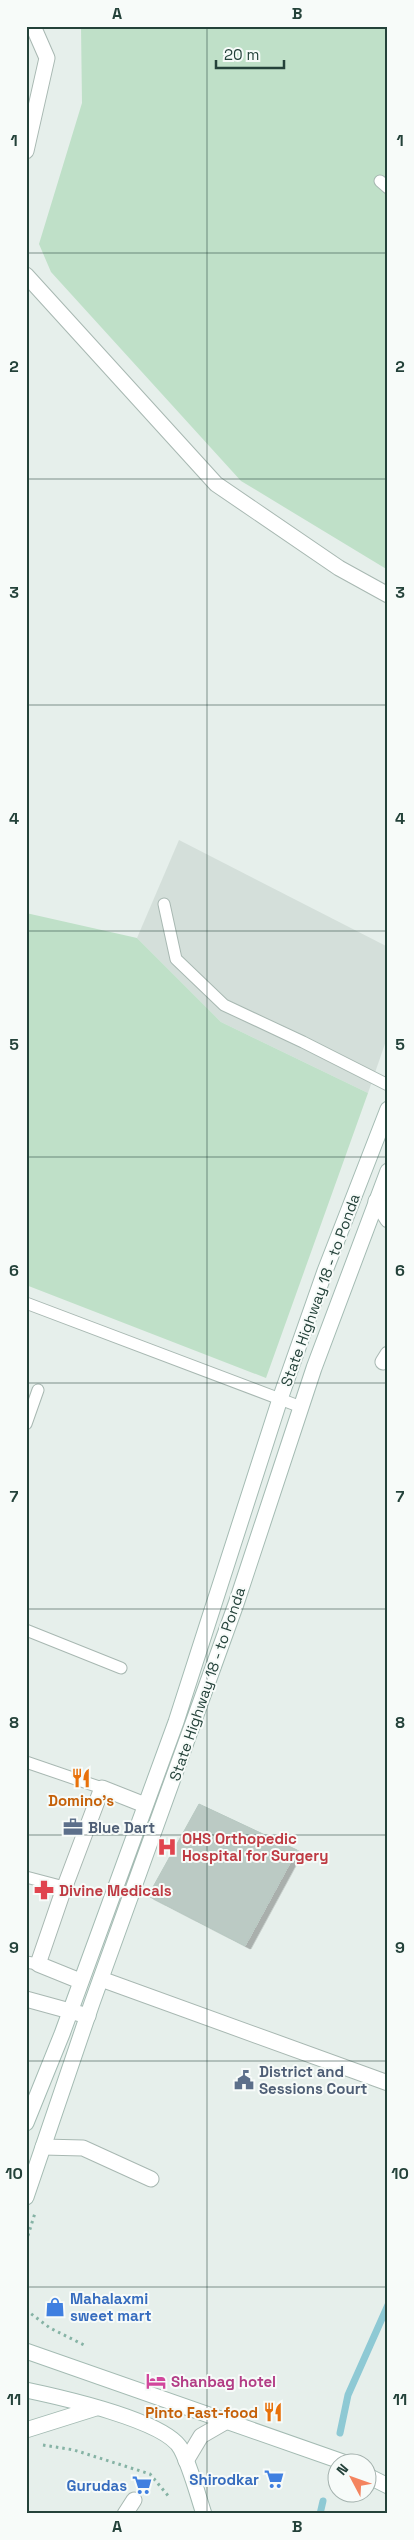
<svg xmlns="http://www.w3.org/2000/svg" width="414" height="2540" font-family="'Space Grotesk',sans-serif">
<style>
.built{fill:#d4dfda}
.green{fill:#bfe0c8}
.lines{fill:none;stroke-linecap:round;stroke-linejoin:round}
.stream{stroke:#8ec9d4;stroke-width:7}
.building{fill:#bbcac4;stroke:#b8c9c2;filter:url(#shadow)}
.lane-casing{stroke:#a8b8b2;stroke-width:13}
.street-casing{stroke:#a8b8b2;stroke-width:17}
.secondary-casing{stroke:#a4bbb3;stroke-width:17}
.path{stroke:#86b3a5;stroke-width:3;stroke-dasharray:2.5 4;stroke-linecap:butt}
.lane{stroke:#fff;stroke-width:11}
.street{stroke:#fff;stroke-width:15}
.secondary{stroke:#fff;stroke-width:15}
.grid{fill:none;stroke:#24423a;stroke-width:1;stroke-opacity:0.55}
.labels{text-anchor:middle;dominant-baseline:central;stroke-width:4;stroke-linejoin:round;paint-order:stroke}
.street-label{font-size:15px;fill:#24423a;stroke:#f7fbf9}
.food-label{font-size:15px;font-weight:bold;fill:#c56008;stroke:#f7fbf9}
.service-label{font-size:15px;font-weight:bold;fill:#4e5e75;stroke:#f7fbf9;text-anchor:start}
.health-label{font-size:15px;font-weight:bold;fill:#be3a42;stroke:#f7fbf9;text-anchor:start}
.shop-label{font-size:15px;font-weight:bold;fill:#366cbe;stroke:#f7fbf9;text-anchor:end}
.hotel-label{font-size:15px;font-weight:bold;fill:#b23c85;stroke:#f7fbf9;text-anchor:start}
.neatline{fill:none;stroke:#24423a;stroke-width:2}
.grid-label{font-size:16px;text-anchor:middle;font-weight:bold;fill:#24423a}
</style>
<defs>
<filter id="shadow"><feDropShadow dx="5.5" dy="3" stdDeviation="0" flood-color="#0004"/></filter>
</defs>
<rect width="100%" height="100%" fill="#e6efeb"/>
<path class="built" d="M179,840l209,107v88l-20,58 -147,-71 -84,-84z"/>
<path class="green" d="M81,26h307v544l-147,-89 -190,-209 -12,-28 43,-141z
M26,913l111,25 84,84 147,71 -102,285 -240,-93z"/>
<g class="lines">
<path class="stream" d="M340,2433l8,-38 40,-90
M320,2514l3,-13"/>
</g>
<path class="building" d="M199,1804l98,46 -52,96 -97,-50z"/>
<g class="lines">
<defs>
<path id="lane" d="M380,181l8,7
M164,904l12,55 48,46 79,37 85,43
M26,1303l275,104
M26,1424l12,-34
M26,1630l95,38
M26,1762l76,26
M26,1877l38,10
M26,1962l12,2"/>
<path id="street" d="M26,151l21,-93 -14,-32
M26,275l190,209 123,84 49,27
M376,1201l12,19
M383,1362l5,-8
M101,1979l287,104
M80,1981l-42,-17 24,-70 40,-106 43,17
M26,1999l62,17
M43,2147l40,1 68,31
M186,2461l15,-25 26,-15
M125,2514l9,-14"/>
<path id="secondary" d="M26,2123l36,-89 114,-312 104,-323 45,-128 63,-162
M26,2197l66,-194 144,-399 78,-236 74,-197
M26,2351l317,111
M26,2390c33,7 140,30 155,59 10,19 16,44 23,65
M26,2430l70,-22
M366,2475l22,11"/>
</defs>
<use href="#lane" class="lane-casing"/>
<use href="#street" class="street-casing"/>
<use href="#secondary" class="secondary-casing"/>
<path class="path" d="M26,2242l9,-29
M26,2310l24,18 36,18
M43,2445l31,5 76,24 20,24"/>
<use href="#lane" class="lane"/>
<use href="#street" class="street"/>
<use href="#secondary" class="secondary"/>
</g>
<path class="grid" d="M207,26v2488M26,253h362M26,479h362M26,705h362M26,931h362M26,1157h362M26,1383h362M26,1609h362M26,1835h362M26,2061h362M26,2287h362"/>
<defs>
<symbol id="restaurant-bare" viewBox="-9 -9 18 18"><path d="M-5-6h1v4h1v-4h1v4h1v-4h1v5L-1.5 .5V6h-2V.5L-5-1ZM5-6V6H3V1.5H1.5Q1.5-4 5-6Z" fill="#e8710a" stroke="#f7fbf9" stroke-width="2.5" paint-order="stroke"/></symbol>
<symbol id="office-bare" viewBox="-9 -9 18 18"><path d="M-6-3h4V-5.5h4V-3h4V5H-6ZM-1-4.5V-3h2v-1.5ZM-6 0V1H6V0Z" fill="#5c6f8a" stroke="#f7fbf9" stroke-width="2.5" paint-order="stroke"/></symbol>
<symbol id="hospital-bare" viewBox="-9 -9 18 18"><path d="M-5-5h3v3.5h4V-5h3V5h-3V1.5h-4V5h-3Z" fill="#e0444e" stroke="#f7fbf9" stroke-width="2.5" paint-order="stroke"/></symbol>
<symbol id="pharmacy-bare" viewBox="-9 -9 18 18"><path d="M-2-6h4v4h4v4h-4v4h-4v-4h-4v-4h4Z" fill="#e0444e" stroke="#f7fbf9" stroke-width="2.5" paint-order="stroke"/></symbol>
<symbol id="civic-bare" viewBox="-9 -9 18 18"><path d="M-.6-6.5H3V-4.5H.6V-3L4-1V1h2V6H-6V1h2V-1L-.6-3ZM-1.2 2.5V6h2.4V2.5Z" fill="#5c6f8a" stroke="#f7fbf9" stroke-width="2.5" paint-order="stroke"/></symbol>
<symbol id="shop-bare" viewBox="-9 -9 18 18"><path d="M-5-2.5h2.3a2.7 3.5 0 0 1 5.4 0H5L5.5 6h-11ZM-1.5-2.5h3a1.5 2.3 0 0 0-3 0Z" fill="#3f7fe0" stroke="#f7fbf9" stroke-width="2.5" paint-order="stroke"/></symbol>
<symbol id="hotel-bare" viewBox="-9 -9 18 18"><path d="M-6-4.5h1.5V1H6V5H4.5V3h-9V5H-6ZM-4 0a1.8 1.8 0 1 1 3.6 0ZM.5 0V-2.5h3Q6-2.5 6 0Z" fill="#d1479c" stroke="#f7fbf9" stroke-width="2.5" paint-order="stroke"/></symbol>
<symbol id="supermarket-bare" viewBox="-9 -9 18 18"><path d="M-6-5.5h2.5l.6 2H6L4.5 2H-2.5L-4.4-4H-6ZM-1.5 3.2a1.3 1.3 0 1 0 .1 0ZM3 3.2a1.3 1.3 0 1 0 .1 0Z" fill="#3f7fe0" stroke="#f7fbf9" stroke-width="2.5" paint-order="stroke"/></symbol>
</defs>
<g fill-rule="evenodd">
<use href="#restaurant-bare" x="67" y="1764" width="28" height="28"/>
<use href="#office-bare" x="59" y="1813" width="28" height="28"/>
<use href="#hospital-bare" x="153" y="1833" width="28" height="28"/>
<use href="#pharmacy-bare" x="30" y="1876" width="28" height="28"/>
<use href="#civic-bare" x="230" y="2066" width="28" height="28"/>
<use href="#shop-bare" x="41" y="2293" width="28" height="28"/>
<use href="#hotel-bare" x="142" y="2367" width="28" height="28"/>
<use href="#restaurant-bare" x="259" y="2398" width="28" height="28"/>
<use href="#supermarket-bare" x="260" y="2465" width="28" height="28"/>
<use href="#supermarket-bare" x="128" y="2471" width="28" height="28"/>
</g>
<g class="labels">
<g class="street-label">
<text transform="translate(320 1290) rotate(-70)">State Highway 18 - to Ponda</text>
<text transform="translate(207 1684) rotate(-71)">State Highway 18 - to Ponda</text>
</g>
<g class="food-label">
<text x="81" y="1800">Domino's</text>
<text x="258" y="2412" text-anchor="end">Pinto Fast-food</text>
</g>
<g class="service-label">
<text x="88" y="1827">Blue Dart</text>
<text x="259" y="2071">District and<tspan x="259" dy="17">Sessions Court</tspan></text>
</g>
<g class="health-label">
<text x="182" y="1838">OHS Orthopedic<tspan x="182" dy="17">Hospital for Surgery</tspan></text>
<text x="59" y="1890">Divine Medicals</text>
</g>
<g class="shop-label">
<text x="70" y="2298" text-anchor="start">Mahalaxmi<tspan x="70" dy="17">sweet mart</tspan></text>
<text x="259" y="2479">Shirodkar</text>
<text x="127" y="2485">Gurudas</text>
</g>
<g class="hotel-label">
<text x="171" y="2381">Shanbag hotel</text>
</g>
</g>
<rect width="414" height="2540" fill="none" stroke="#f7fbf9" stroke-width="55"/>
<g transform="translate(352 2478) rotate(311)"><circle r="24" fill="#f7fbf9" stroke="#a3b1ad"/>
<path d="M0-4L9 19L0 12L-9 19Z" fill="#f4845f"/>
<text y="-8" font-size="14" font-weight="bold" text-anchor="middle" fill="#24423a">N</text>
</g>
<path d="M216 60v8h68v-8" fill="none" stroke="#24423a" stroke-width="2.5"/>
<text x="224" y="60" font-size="15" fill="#24423a" stroke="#f7fbf9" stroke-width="4" paint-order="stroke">20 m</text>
<rect x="28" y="28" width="358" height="2484" class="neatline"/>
<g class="grid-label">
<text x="117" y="19">A</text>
<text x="297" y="19">B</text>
<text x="14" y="146">1</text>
<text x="400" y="146">1</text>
<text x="14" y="372">2</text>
<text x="400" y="372">2</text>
<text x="14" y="598">3</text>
<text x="400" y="598">3</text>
<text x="14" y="824">4</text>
<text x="400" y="824">4</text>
<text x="14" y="1050">5</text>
<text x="400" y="1050">5</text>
<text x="14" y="1276">6</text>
<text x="400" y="1276">6</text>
<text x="14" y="1502">7</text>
<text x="400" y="1502">7</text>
<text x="14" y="1728">8</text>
<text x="400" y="1728">8</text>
<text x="14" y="1953">9</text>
<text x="400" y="1953">9</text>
<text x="14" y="2179">10</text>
<text x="400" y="2179">10</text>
<text x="14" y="2405">11</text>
<text x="400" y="2405">11</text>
<text x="117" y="2532">A</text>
<text x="297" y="2532">B</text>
</g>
</svg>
